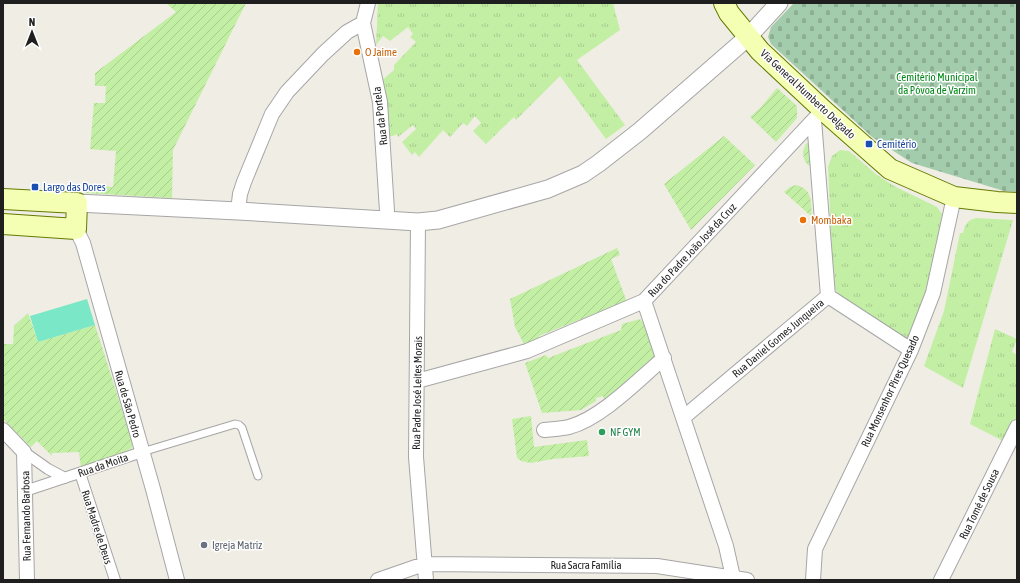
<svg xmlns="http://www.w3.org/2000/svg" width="1020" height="583" font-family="'Asap Condensed',sans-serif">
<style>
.grass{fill:url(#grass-tufts)}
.cemetery{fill:url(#cemetery-stones)}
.garden{fill:url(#garden-furrows)}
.pitch{fill:#7ae7c6}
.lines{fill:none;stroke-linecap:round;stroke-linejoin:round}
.service-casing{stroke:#a6a6a6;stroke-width:9}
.pedestrian-casing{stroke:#a6a6a6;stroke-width:12}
.minor-casing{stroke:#a6a6a6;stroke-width:16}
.tertiary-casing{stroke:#a6a6a6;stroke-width:19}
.secondary-casing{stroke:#637b00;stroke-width:22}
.service{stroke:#fff;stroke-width:7}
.pedestrian{stroke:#fff;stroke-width:10}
.minor{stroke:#fff;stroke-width:14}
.tertiary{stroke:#fff;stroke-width:17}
.secondary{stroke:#f5ffb3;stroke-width:20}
.food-dot{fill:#e8710a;stroke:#fff;stroke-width:1.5}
.transit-dot{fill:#1a4fb4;stroke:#fff;stroke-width:1.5}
.leisure-dot{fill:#2e9e5b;stroke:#fff;stroke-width:1.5}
.worship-dot{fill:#6b7280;stroke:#fff;stroke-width:1.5}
.labels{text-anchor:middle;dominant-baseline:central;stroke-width:3;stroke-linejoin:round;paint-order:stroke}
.food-label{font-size:11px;fill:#c56008;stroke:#fff;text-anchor:start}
.park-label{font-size:11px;fill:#018818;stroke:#fff}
.street-label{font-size:11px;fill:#1f1f1f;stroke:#fff}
.transit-label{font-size:11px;fill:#164399;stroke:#fff;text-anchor:start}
.leisure-label{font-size:11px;fill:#27864d;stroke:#fff;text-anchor:start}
.worship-label{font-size:11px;fill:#5b616d;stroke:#fff;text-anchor:start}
</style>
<defs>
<pattern id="grass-tufts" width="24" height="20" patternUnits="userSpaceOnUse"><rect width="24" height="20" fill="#c3efa5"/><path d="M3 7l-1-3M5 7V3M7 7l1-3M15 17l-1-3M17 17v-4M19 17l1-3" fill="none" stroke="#a7cc8e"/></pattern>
<pattern id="cemetery-stones" width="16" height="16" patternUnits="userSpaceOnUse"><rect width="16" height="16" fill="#a3ccac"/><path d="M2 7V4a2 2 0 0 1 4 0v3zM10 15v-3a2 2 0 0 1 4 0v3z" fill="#8caf94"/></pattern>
<pattern id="garden-furrows" width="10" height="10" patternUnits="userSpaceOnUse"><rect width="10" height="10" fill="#c3efa5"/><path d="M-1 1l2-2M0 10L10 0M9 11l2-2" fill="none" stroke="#a7cc8e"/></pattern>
</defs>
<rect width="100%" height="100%" fill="#f0ede4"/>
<path class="grass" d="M378,3h235l7,27 -43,30 48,65 -19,14 -46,-63 -44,44 -2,-3 -28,27 -13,-13 8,-8 -6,-7 -8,10 -4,-3 -13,14 -7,-7 -24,27 -4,-5 -3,3 -10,-13 14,-13 -3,-4 -15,12 -1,-3 -4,2h-7l-5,-55 13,-11v-5l22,-23 -6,-5 3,-3 -5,-7 -18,14 -7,-5 -7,9z
M840,150l9,1 28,24 17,11 43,21 5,7 -1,8 -17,81 -14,37h-5l-65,-45 -5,-6 -2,-12 -5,-110 4,-11z
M976,218l37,2 -50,168 -39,-22 20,-55 16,-78h3c2,-8 4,-13 13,-15z
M995,329l22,10 -5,13 5,3v61l-12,26 -35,-18z"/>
<path class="cemetery" d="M794,3h223v189l-13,-1 -92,-28 -40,-26 -101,-93 -3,-7 3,-10z"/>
<path class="garden" d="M166,3h80l-73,147 -1,48 -88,-5 1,-8 28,2 3,-36 -26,-2 4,-46h11l1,-17h-11v-13l81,-61z
M777,88l20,18v12l-21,24 -26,-25 10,-9z
M724,136l31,29 -64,65 -27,-46z
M811,141l2,26c-8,-2 -10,-9 -10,-16l3,-7z
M796,185c17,4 15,18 16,32l-28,-25 6,-5z
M617,248l3,7 -9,4 17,46 -14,1 -75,30 1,5 -15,5 -10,-19 -5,-28z
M28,313l10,29 57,-17 37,116v7l-6,3 -45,17 -2,-16 -27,1v3l-15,-15 -6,6 -28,-28v-75h10l1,-18z
M640,319l5,6 10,34 -46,40 -5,1 -1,-4 -7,2v3l-15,9 -39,3 -17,-50 21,-8 2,3 73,-28 1,-6z
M531,416l3,31 53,-7 2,16 -36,3 -22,4 -10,-2 -4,-3 -5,-39z"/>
<path class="pitch" d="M87,299l8,26 -57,17 -8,-26z"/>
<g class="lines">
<defs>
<path id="service" d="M142,452l93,-28 4,1 3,3 16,48"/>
<path id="pedestrian" d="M24,452l24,17 17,9
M80,473l35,107
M25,491l117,-39"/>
<path id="minor" d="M368,3l-5,20 17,79 7,109
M238,211l2,-17 4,-12 28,-68 15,-22 36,-38 24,-22 16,-9
M418,222l-2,235 10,123
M76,229l7,14 70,246 24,91
M828,296l83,54
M644,301l82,245 7,31
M417,381l110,-30 117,-50 179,-191
M684,417l144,-121 -14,-176
M3,430l21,22 3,128
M544,430c8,-1 17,-1 25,-3 33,-9 69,-47 95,-69
M378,580l46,-16 233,2 90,14
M813,580l2,-31 96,-199 22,-57 21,-96
M941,580l76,-153"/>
<path id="tertiary" d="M77,203l161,8 180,11 20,-2 110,-31 35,-15 16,-11 41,-32 108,-94 31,-34"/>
<path id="secondary" d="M724,3l5,10 31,38 63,59 67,59 64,28 43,5 20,1
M3,199l74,4 -1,26 -73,-5"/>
</defs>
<use href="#service" class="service-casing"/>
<use href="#pedestrian" class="pedestrian-casing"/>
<use href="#minor" class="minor-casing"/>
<use href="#tertiary" class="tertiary-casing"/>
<use href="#secondary" class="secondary-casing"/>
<use href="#service" class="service"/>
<use href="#pedestrian" class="pedestrian"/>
<use href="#minor" class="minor"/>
<use href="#tertiary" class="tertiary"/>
<use href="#secondary" class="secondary"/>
</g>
<g class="food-dot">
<circle cx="357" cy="52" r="4"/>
<circle cx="803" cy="220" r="4"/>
</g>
<g class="transit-dot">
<rect x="865" y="140" width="8" height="8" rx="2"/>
<rect x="31" y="183" width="8" height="8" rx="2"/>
</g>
<circle class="leisure-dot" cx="602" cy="432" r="4"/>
<circle class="worship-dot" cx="204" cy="545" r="4"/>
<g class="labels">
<g class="food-label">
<text x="365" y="52">O Jaime</text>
<text x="811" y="220">Mombaka</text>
</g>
<g class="park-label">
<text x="937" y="77">Cemitério Municipal<tspan x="937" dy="13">da Póvoa de Varzim</tspan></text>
</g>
<g class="street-label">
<text transform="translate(808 94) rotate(43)">Via General Humberto Delgado</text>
<text transform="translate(380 116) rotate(-97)">Rua da Portela</text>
<text transform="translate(692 250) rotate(-47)">Rua do Padre João José da Cruz</text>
<text transform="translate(778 338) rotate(-40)">Rua Daniel Gomes Junqueira</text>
<text transform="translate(890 391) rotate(-65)">Rua Monsenhor Pires Quesado</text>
<text transform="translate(417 393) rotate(-89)">Rua Padre José Leites Morais</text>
<text transform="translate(128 404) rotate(74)">Rua de São Pedro</text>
<text transform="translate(103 465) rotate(-19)">Rua da Moita</text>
<text transform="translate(979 504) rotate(-64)">Rua Tomé de Sousa</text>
<text transform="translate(26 516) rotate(-91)">Rua Fernando Barbosa</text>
<text transform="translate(97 527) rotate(72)">Rua Madre de Deus</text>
<text x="586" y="565">Rua Sacra Família</text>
</g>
<g class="transit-label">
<text x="877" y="144">Cemitério</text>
<text x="43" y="187">Largo das Dores</text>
</g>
<g class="leisure-label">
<text x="610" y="432">NF GYM</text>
</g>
<g class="worship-label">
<text x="212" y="545">Igreja Matriz</text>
</g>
</g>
<rect width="1020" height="583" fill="none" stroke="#1f1f1f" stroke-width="8"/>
<g transform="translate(32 32)" stroke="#ffffff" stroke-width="3" paint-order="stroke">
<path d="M0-3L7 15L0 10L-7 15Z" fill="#1f1f1f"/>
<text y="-6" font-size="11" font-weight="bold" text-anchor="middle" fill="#1f1f1f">N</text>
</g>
</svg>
